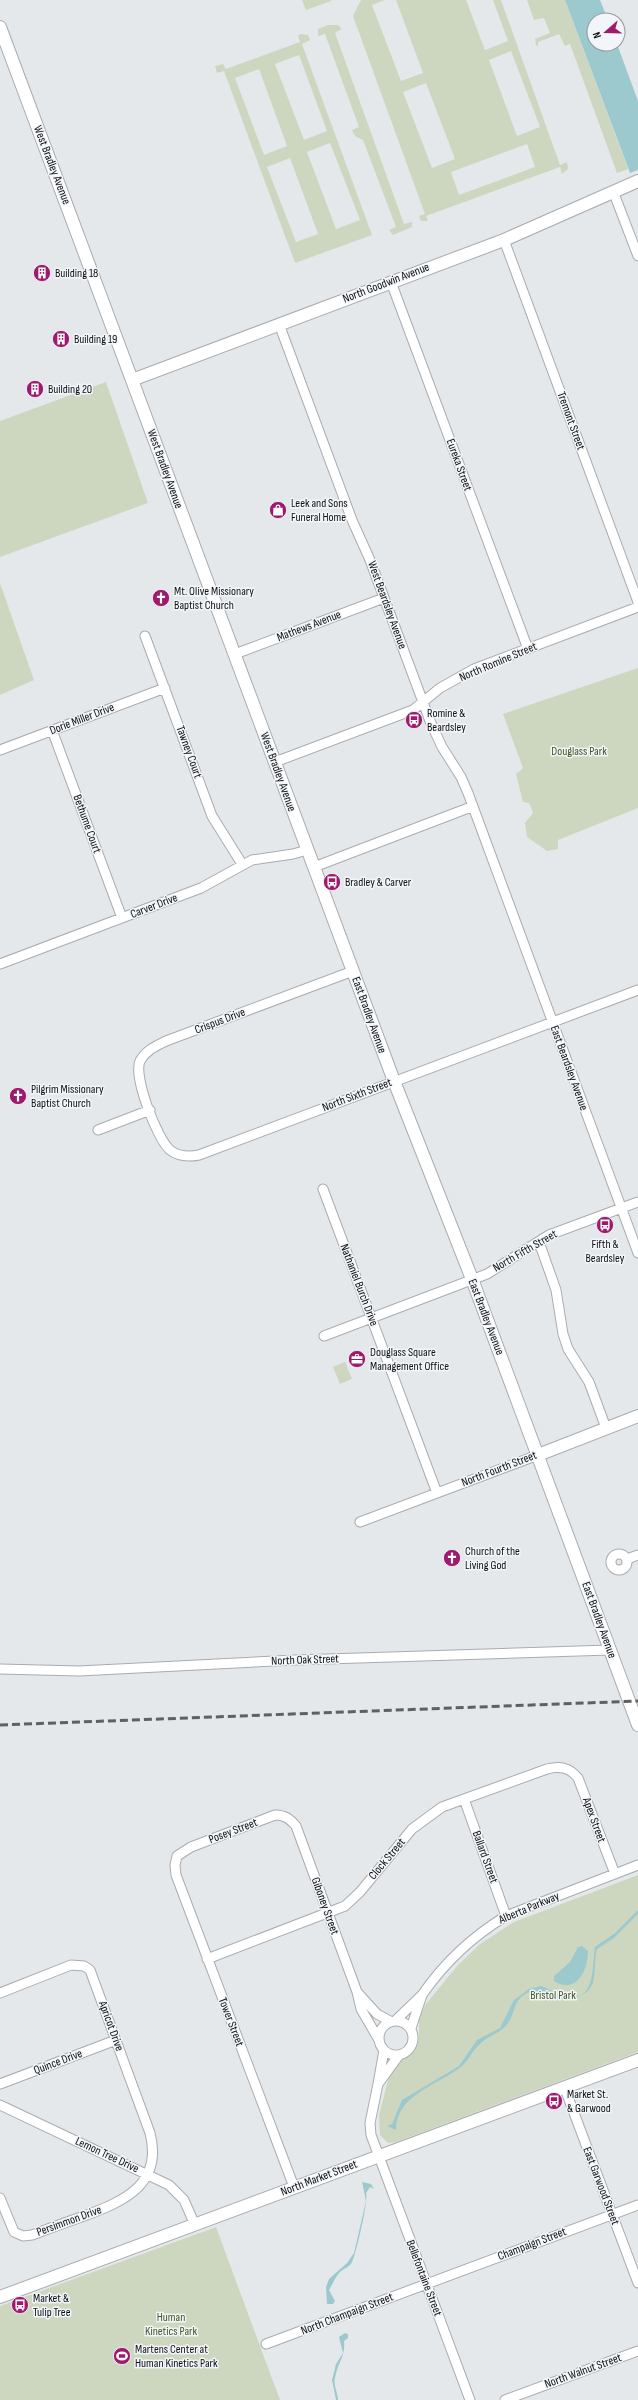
<svg xmlns="http://www.w3.org/2000/svg" width="638" height="2400" font-family="'Sofia Sans Condensed',sans-serif">
<style>
.green{fill:#cdd7c0;fill-rule:evenodd}
.water{fill:#9bc9cd}
.lines{fill:none;stroke-linecap:round;stroke-linejoin:round}
.street-casing{stroke:#a9acaf;stroke-width:11}
.secondary-casing{stroke:#a9acaf;stroke-width:14}
.street{stroke:#fff;stroke-width:9}
.secondary{stroke:#fff;stroke-width:12}
.rail{stroke:#5e6061;stroke-width:3;stroke-dasharray:8 4;stroke-linecap:butt}
.labels{text-anchor:middle;dominant-baseline:central;stroke-width:3;stroke-linejoin:round;paint-order:stroke}
.street-label{font-size:12px;fill:#0f1011;stroke:#f2f5f9}
.poi-label{font-size:12px;fill:#0f1011;stroke:#f2f5f9;text-anchor:start}
.park-label{font-size:12px;fill:#435522;stroke:#f2f5f9}
</style>
<rect width="100%" height="100%" fill="#e5e8eb"/>
<path class="green" d="M302,0h29v1l-25,9z
M361,0h24l-13,5 29,76 22,-8 -27,-73h70l19,50 23,-9 -15,-41h8l59,165 7,-3 1,7 -6,5 -2,-7 -134,49 2,5h-7l-2,-5 6,-2 -72,-198zM511,51l29,76 -23,9 -28,-76zM426,83l29,76 -23,9 -29,-76zM527,144l8,23 -76,28 -8,-23z
M527,0h38l63,169 -11,4 -47,-129 -5,2 -6,-12 -21,8v5l-2,-2 -1,-6 15,-6 -6,-15 -10,2z
M328,25h10l4,4 -7,4 69,191 8,-2v5l-19,8 -4,-5 7,-3 -33,-87 -8,-4 -3,-6 7,-3 -34,-93 -7,2v-7z
M300,34l8,1 2,5 -8,4 70,191 -77,28 -71,-192 -7,2 -2,-7 8,-2 3,5 74,-27 -2,-6zM299,55l28,76 -23,9 -29,-76zM259,69l28,77 -23,9 -29,-77zM330,143l30,77 -24,9 -29,-77zM290,158l28,76 -22,8 -29,-75z
M106,382l42,121 -148,54v-136z
M0,583l34,97 -34,15z
M638,668v140l-80,32v9l-11,2 -20,-14 -2,-14 8,-10 -4,-10 -6,-1 -7,-28 7,-6 -20,-54z
M345,1362l7,17 -12,5 -7,-17z
M638,1875v177l-242,90 -8,1 -8,-8 -1,-20 12,-46 26,-21 2,-11v-18l6,-14 33,-40 22,-21 34,-22z
M216,2227l64,173h-280v-94z"/>
<path class="water" d="M565,0h35l8,20h-14v24h23l21,57v69l-8,3z
M638,1910v4l-24,24 -17,11c-6,23 6,42 -27,51 -12,-3 -34,-14 -46,-5 -11,7 -9,19 -16,28 -9,12 -20,12 -29,22 -7,6 -10,15 -17,21 -23,19 -66,28 -66,64l-9,-4 5,-2 10,-24 57,-34 18,-26 23,-12 14,-28 15,-11 12,-3c9,3 17,9 26,11 29,6 25,-33 28,-50l20,-14z
M582,1946l6,5c0,20 -12,44 -34,30v-5l16,-14 8,-15z
M362,2182l9,2 3,5 -4,-2 -4,6c3,6 -10,61 -14,69 -2,5 -8,6 -12,10 -5,5 -7,12 -11,18l6,11 -2,3h-6l-1,-17 3,-8 18,-16 7,-10 12,-52z
M345,2333l3,1v4l-4,3c2,15 -7,23 -9,37 -2,7 3,15 3,22h-2l-4,-20 4,-16 7,-11 -4,-16z"/>
<g class="lines">
<defs>
<path id="street" d="M613,191l25,65
M504,240l134,362
M391,282l137,367
M279,324l73,196 18,40 60,161 12,26 19,30 7,16 170,460
M145,636l67,180 30,48
M235,654l149,-56
M52,730l70,188
M0,750l165,-62
M275,762l138,-52 27,-22 34,-19 164,-62
M314,867l157,-60
M0,964l201,-76 51,-28 41,-6 14,-4
M353,971l-187,70c-10,5 -20,9 -26,20 -7,15 17,78 30,89 9,7 19,7 29,5l439,-165
M98,1130l52,-20
M323,1189l114,304
M539,1242l17,48 7,44 5,15 21,33 17,46
M324,1336l163,-62 62,-39 89,-33
M360,1522l178,-67
M611 1562a8 8 0 1 1 16 0a8 8 0 1 1-16 0Z
M627,1559l11,-4
M0,1669l79,2 216,-11 315,-10
M464,1799l42,117
M207,1959l138,-53 15,-14 52,-63 30,-22 105,-38c13,-3 22,-2 31,9l37,96
M0,1993l71,-28 13,1 6,4 60,163c13,51 -25,68 -66,83 -17,6 -34,12 -52,19l-9,1 -9,-4 -14,-34
M422,1995c22,-32 51,-59 84,-79l132,-51
M396,2020l26,-25 -11,33
M379 2038a17 17 0 1 1 34 0a17 17 0 1 1-34 0Z
M379,2040l-18,-31 -4,-17 20,22 13,7
M384,2050l-6,34 21,-29
M0,2084l116,-44
M378,2084l-8,39 1,12 99,265
M565,2089l73,194
M0,2105l169,80 15,15 11,25
M294,2187l-118,-312 -1,-10 2,-9 14,-9 84,-32c10,0 15,4 21,11l61,166
M266,2344l372,-139
M505,2400l133,-49"/>
<path id="secondary" d="M0,27l394,1054 78,198 166,446
M132,380l372,-140 134,-59
M538,1455l100,-39
M0,2297l638,-237"/>
</defs>
<use href="#street" class="street-casing"/>
<use href="#secondary" class="secondary-casing"/>
<use href="#street" class="street"/>
<use href="#secondary" class="secondary"/>
<path class="rail" d="M0,1725l638,-24"/>
</g>
<defs>
<symbol id="building-disc" viewBox="-11 -11 22 22"><circle r="9.5" fill="#9d1a6c" stroke="#f2f5f9"/><path d="M-4-6H4V6H1V3H-1V6H-4ZM-2.5-4.3h1.7v1.8h-1.7ZM.8-4.3h1.7v1.8H.8ZM-2.5-1h1.7V.8h-1.7ZM.8-1h1.7V.8H.8Z" fill="#fff"/></symbol>
<symbol id="shop-disc" viewBox="-11 -11 22 22"><circle r="9.5" fill="#9d1a6c" stroke="#f2f5f9"/><path d="M-5-2.5h2.3a2.7 3.5 0 0 1 5.4 0H5L5.5 6h-11ZM-1.5-2.5h3a1.5 2.3 0 0 0-3 0Z" fill="#fff"/></symbol>
<symbol id="church-disc" viewBox="-11 -11 22 22"><circle r="9.5" fill="#9d1a6c" stroke="#f2f5f9"/><path d="M-1.2-6h2.4v3.5h3.3v2.4h-3.3V6h-2.4V-.1h-3.3v-2.4h3.3Z" fill="#fff"/></symbol>
<symbol id="bus-disc" viewBox="-11 -11 22 22"><circle r="9.5" fill="#9d1a6c" stroke="#f2f5f9"/><path d="M-5-6H5V4H4V6H2V4H-2V6H-4V4H-5ZM-3.5-4V0h7V-4ZM-3.5 1.2v1.5H-2V1.2ZM2 1.2v1.5H3.5V1.2Z" fill="#fff"/></symbol>
<symbol id="office-disc" viewBox="-11 -11 22 22"><circle r="9.5" fill="#9d1a6c" stroke="#f2f5f9"/><path d="M-6-3h4V-5.5h4V-3h4V5H-6ZM-1-4.5V-3h2v-1.5ZM-6 0V1H6V0Z" fill="#fff"/></symbol>
<symbol id="stadium-disc" viewBox="-11 -11 22 22"><circle r="9.5" fill="#9d1a6c" stroke="#f2f5f9"/><path d="M0-5a6.5 5 0 1 0 0 10a6.5 5 0 1 0 0-10ZM-3.5-1.8h7v3.6h-7Z" fill="#fff"/></symbol>
</defs>
<g fill-rule="evenodd">
<use href="#building-disc" x="32" y="263" width="20" height="20"/>
<use href="#building-disc" x="51" y="329" width="20" height="20"/>
<use href="#building-disc" x="25" y="379" width="20" height="20"/>
<use href="#shop-disc" x="268" y="500" width="20" height="20"/>
<use href="#church-disc" x="151" y="588" width="20" height="20"/>
<use href="#bus-disc" x="404" y="710" width="20" height="20"/>
<use href="#bus-disc" x="322" y="872" width="20" height="20"/>
<use href="#church-disc" x="8" y="1086" width="20" height="20"/>
<use href="#bus-disc" x="595" y="1215" width="20" height="20"/>
<use href="#office-disc" x="347" y="1349" width="20" height="20"/>
<use href="#church-disc" x="442" y="1548" width="20" height="20"/>
<use href="#bus-disc" x="544" y="2091" width="20" height="20"/>
<use href="#bus-disc" x="10" y="2295" width="20" height="20"/>
<use href="#stadium-disc" x="112" y="2346" width="20" height="20"/>
</g>
<g class="labels">
<g class="street-label">
<text transform="translate(52 165) rotate(69)">West Bradley Avenue</text>
<text transform="translate(386 283) rotate(-21)">North Goodwin Avenue</text>
<text transform="translate(571 421) rotate(70)">Tremont Street</text>
<text transform="translate(459 465) rotate(70)">Eureka Street</text>
<text transform="translate(165 469) rotate(70)">West Bradley Avenue</text>
<text transform="translate(387 605) rotate(70)">West Beardsley Avenue</text>
<text transform="translate(309 626) rotate(-21)">Mathews Avenue</text>
<text transform="translate(498 662) rotate(-23)">North Romine Street</text>
<text transform="translate(82 719) rotate(-21)">Dorie Miller Drive</text>
<text transform="translate(189 752) rotate(70)">Tawney Court</text>
<text transform="translate(278 772) rotate(70)">West Bradley Avenue</text>
<text transform="translate(87 824) rotate(70)">Bethume Court</text>
<text transform="translate(154 906) rotate(-21)">Carver Drive</text>
<text transform="translate(369 1015) rotate(70)">East Bradley Avenue</text>
<text transform="translate(220 1021) rotate(-21)">Crispus Drive</text>
<text transform="translate(569 1068) rotate(70)">East Beardsley Avenue</text>
<text transform="translate(357 1095) rotate(-21)">North Sixth Street</text>
<text transform="translate(525 1251) rotate(-30)">North Fifth Street</text>
<text transform="translate(359 1285) rotate(69)">Nathaniel Burch Drive</text>
<text transform="translate(486 1317) rotate(69)">East Bradley Avenue</text>
<text transform="translate(499 1469) rotate(-21)">North Fourth Street</text>
<text transform="translate(599 1620) rotate(70)">East Bradley Avenue</text>
<text transform="translate(305 1660) rotate(-2)">North Oak Street</text>
<text transform="translate(594 1820) rotate(70)">Apex Street</text>
<text transform="translate(233 1831) rotate(-21)">Posey Street</text>
<text transform="translate(485 1857) rotate(70)">Ballard Street</text>
<text transform="translate(387 1859) rotate(-50)">Clock Street</text>
<text transform="translate(325 1906) rotate(70)">Giboney Street</text>
<text transform="translate(529 1908) rotate(-23)">Alberta Parkway</text>
<text transform="translate(231 2022) rotate(69)">Tower Street</text>
<text transform="translate(111 2026) rotate(70)">Apricot Drive</text>
<text transform="translate(58 2062) rotate(-21)">Quince Drive</text>
<text transform="translate(107 2155) rotate(25)">Lemon Tree Drive</text>
<text transform="translate(319 2178) rotate(-21)">North Market Street</text>
<text transform="translate(601 2186) rotate(69)">East Garwood Street</text>
<text transform="translate(69 2221) rotate(-20)">Persimmon Drive</text>
<text transform="translate(532 2244) rotate(-21)">Champaign Street</text>
<text transform="translate(424 2278) rotate(69)">Bellefontaine Street</text>
<text transform="translate(347 2314) rotate(-21)">North Champaign Street</text>
<text transform="translate(583 2371) rotate(-20)">North Walnut Street</text>
</g>
<g class="poi-label">
<text x="55" y="273">Building 18</text>
<text x="74" y="339">Building 19</text>
<text x="48" y="389">Building 20</text>
<text x="291" y="503">Leek and Sons<tspan x="291" dy="14">Funeral Home</tspan></text>
<text x="174" y="591">Mt. Olive Missionary<tspan x="174" dy="14">Baptist Church</tspan></text>
<text x="427" y="713">Romine &amp;<tspan x="427" dy="14">Beardsley</tspan></text>
<text x="345" y="882">Bradley &amp; Carver</text>
<text x="31" y="1089">Pilgrim Missionary<tspan x="31" dy="14">Baptist Church</tspan></text>
<text x="605" y="1244" text-anchor="middle">Fifth &amp;<tspan x="605" dy="14">Beardsley</tspan></text>
<text x="370" y="1352">Douglass Square<tspan x="370" dy="14">Management Office</tspan></text>
<text x="465" y="1551">Church of the<tspan x="465" dy="14">Living God</tspan></text>
<text x="567" y="2094">Market St.<tspan x="567" dy="14">&amp; Garwood</tspan></text>
<text x="33" y="2298">Market &amp;<tspan x="33" dy="14">Tulip Tree</tspan></text>
<text x="135" y="2349">Martens Center at<tspan x="135" dy="14">Human Kinetics Park</tspan></text>
</g>
<g class="park-label">
<text x="579" y="751">Douglass Park</text>
<text x="553" y="1995">Bristol Park</text>
<text x="171" y="2317">Human<tspan x="171" dy="14">Kinetics Park</tspan></text>
</g>
</g>
<g transform="translate(606 32) rotate(250)"><circle r="19" fill="#f2f5f9" stroke="#97999c"/>
<path d="M0-3L7 15L0 10L-7 15Z" fill="#9d1a6c"/>
<text y="-6" font-size="11" font-weight="bold" text-anchor="middle" fill="#0f1011">N</text>
</g>
</svg>
